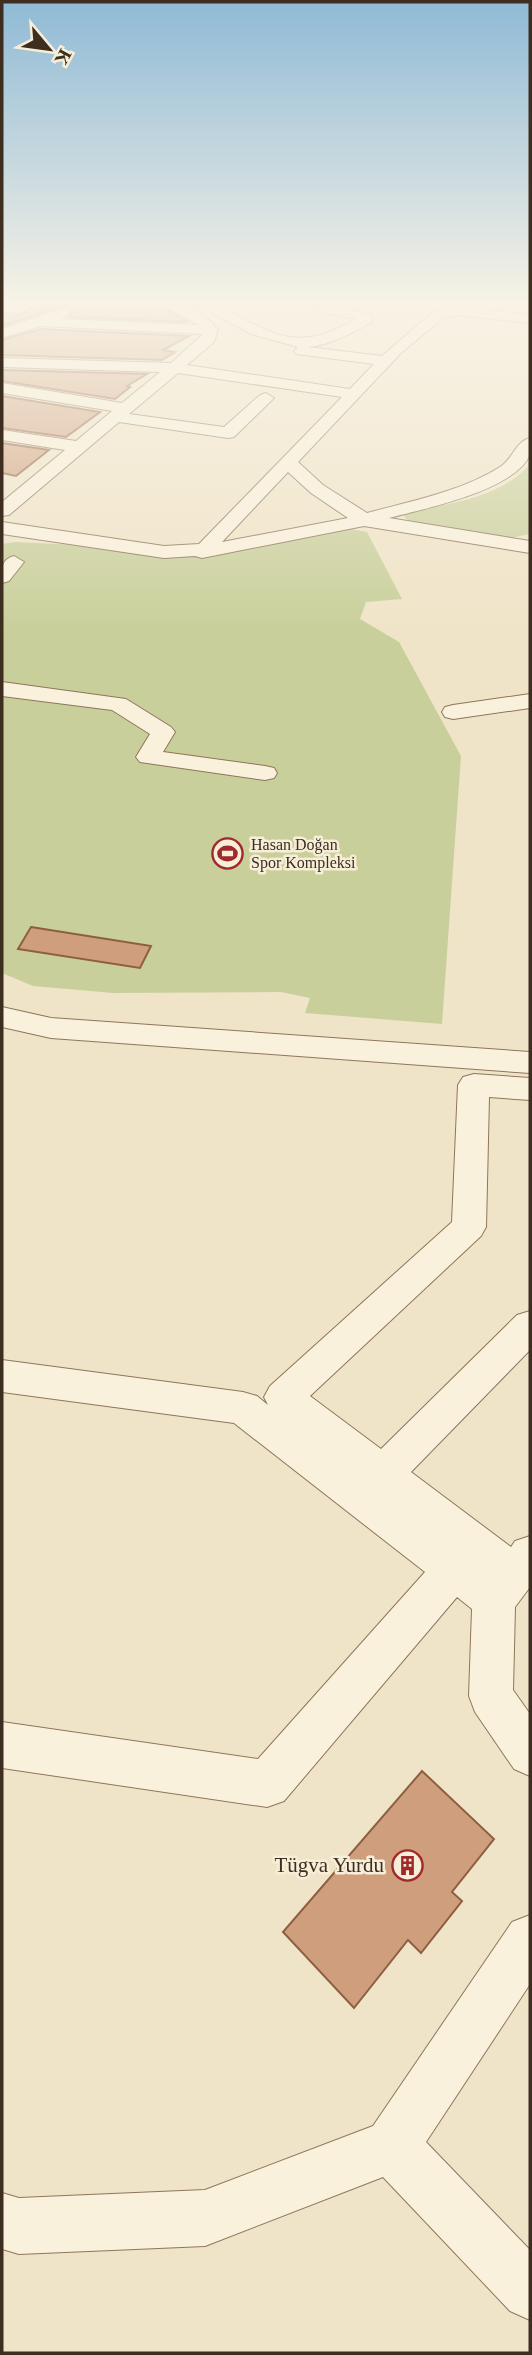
<svg xmlns="http://www.w3.org/2000/svg" width="532" height="2355" font-family="Georgia,serif">
<style>
.green{fill:#c9cf9b}
.building{fill:#cf9f7d;stroke:#8d5f41;stroke-width:2}
.lines{fill:none;stroke-linecap:round;stroke-linejoin:round}
.minor-casing{stroke:#8d765c;stroke-width:2}
.major-casing{stroke:#5b4430;stroke-width:2}
.minor{fill:#faf1dc;fill-rule:evenodd}
.major{fill:#f3d9a0;fill-rule:evenodd}
.labels{text-anchor:middle;dominant-baseline:central;stroke-width:5;stroke-linejoin:round;paint-order:stroke}
.far-poi-label{font-size:16px;fill:#3d2e20;stroke:#f7eed8;text-anchor:start}
.near-poi-label{font-size:21px;fill:#3d2e20;stroke:#f7eed8;text-anchor:end}
</style>
<rect width="100%" height="100%" fill="#f0e4c8"/>
<path class="green" d="M530,464v70l-29,6 -93,-19 -7,-9c44,-7 99,-13 129,-48z
M351,529l16,3 35,67 -36,3 -6,17 39,23 62,114 -19,268 -137,-11 5,-15 -29,-6 -168,1 -80,-7 -31,-13v-429l13,-2 210,10z"/>
<path class="building" d="M67,301h85l36,21 -119,-5 4,-6 -10,-5 -61,20v-14l16,3 21,-11 16,3z
M41,329l148,7 -26,14 12,2 -13,8 -160,-5v-15z
M2,370l145,4 -20,12 3,1 -15,12 -113,-18z
M2,396l98,16 -34,25 -64,-9z
M2,443l47,7 -33,26 -14,-3z
M31,927l120,19 -11,22 -122,-19z
M422,1771l72,68 -42,53 10,9 -41,52 -13,-13 -54,68 -71,-76z"/>
<g class="lines">
<defs>
<path id="minor" d="M155,301c25,0 48,9 63,29l-4,12 -27,23 163,24 24,-25 -78,-10 -2,-3 4,-4 -47,-13 -60,-33c19,0 30,7 46,15 50,26 69,31 119,3l-42,-8v-6l58,9v8c-21,11 -40,23 -64,25l74,9 52,-45 24,-4 72,8v8l-72,-8 -15,3 -42,35 -103,109 25,23 44,28c44,-12 93,-21 133,-46 12,-7 16,-26 30,-29 0,4 2,12 0,16 -13,36 -107,55 -141,64l141,23v12l-166,-27 -162,32 -7,-2 -31,2 -162,-24v-12l162,24 35,-2 143,-147 -164,-24 -49,41 95,13 36,-32 6,-2 8,5 -40,39 -6,1 -109,-16 -110,93 -7,1v-14l63,-52 -63,-10v-10l74,11 36,-30 -110,-18v-10l120,20 38,-31 -158,-5v-9l169,5 32,-29 -162,-8 -39,12v-9l62,-21 7,4 -10,7 138,6zM288,472l23,21 37,25 -126,24z
M14,556l10,6 -15,19 -7,2c0,-13 -2,-23 12,-27z
M2,682l124,17 45,28 4,5 -12,20 102,14 9,2 3,5 -3,5 -9,2 -125,-18 -4,-5 14,-23 -38,-24 -110,-14z
M530,694v14l-77,11 -8,-2 -3,-5 3,-5 8,-2z
M2,1007l49,11 479,34v21l-479,-35 -49,-11z
M474,1074l56,4v22l-41,-3 -3,130 -5,9 -171,160 71,53 136,-134 13,-4v39l-119,122 100,75 4,-6 15,-5v51l-15,20 -2,83 17,24v62l-16,-7 -39,-57 -6,-16 3,-87 -15,-12 -173,204 -17,6 -265,-39v-46l256,37 167,-187 -191,-149 -232,-31v-32l241,32 14,4 11,9 -4,-8 6,-11 182,-164 6,-137 5,-8z
M530,1915v69l-104,158 104,108v70l-20,-9 -127,-134 -178,69 -186,8 -17,-5v-56l17,5 186,-8 168,-64 139,-204z"/>
<path id="major" d="M2,301h13l-13,6z"/>
</defs>
<use href="#minor" class="minor-casing"/>
<use href="#major" class="major-casing"/>
<use href="#minor" class="minor"/>
<use href="#major" class="major"/>
</g>
<linearGradient id="sky" x2="0" y2="1"><stop stop-color="#8fbad6"/><stop offset="0.48" stop-color="#f8f3e6"/><stop offset="1" stop-color="#f8f3e6" stop-opacity="0"/></linearGradient>
<rect width="532" height="631" fill="url(#sky)"/>
<defs>
<symbol id="stadium-ring" viewBox="-11 -11 22 22"><circle r="9.5" fill="#f7eed8" stroke="#9e2a2b" stroke-width="1.5"/><path d="M0-5a6.5 5 0 1 0 0 10a6.5 5 0 1 0 0-10ZM-3.5-1.8h7v3.6h-7Z" fill="#9e2a2b"/></symbol>
<symbol id="building-ring" viewBox="-11 -11 22 22"><circle r="9.5" fill="#f7eed8" stroke="#9e2a2b" stroke-width="1.5"/><path d="M-4-6H4V6H1V3H-1V6H-4ZM-2.5-4.3h1.7v1.8h-1.7ZM.8-4.3h1.7v1.8H.8ZM-2.5-1h1.7V.8h-1.7ZM.8-1h1.7V.8H.8Z" fill="#9e2a2b"/></symbol>
</defs>
<g fill-rule="evenodd">
<use href="#stadium-ring" x="210" y="836" width="35" height="35"/>
<use href="#building-ring" x="390" y="1848" width="35" height="35"/>
</g>
<g class="labels">
<g class="far-poi-label">
<text x="251" y="844">Hasan Doğan<tspan x="251" dy="18">Spor Kompleksi</tspan></text>
</g>
<g class="near-poi-label">
<text x="384" y="1865">Tügva Yurdu</text>
</g>
</g>
<rect width="532" height="2355" fill="none" stroke="#3d2e20" stroke-width="7"/>
<g transform="translate(49 49) rotate(119)" stroke="#f7eed8" stroke-width="5" paint-order="stroke">
<path d="M0-5L12 26L0 18L-12 26Z" fill="#3d2e20"/>
<text y="-10" font-size="19" font-weight="bold" text-anchor="middle" fill="#3d2e20">K</text>
</g>
</svg>
